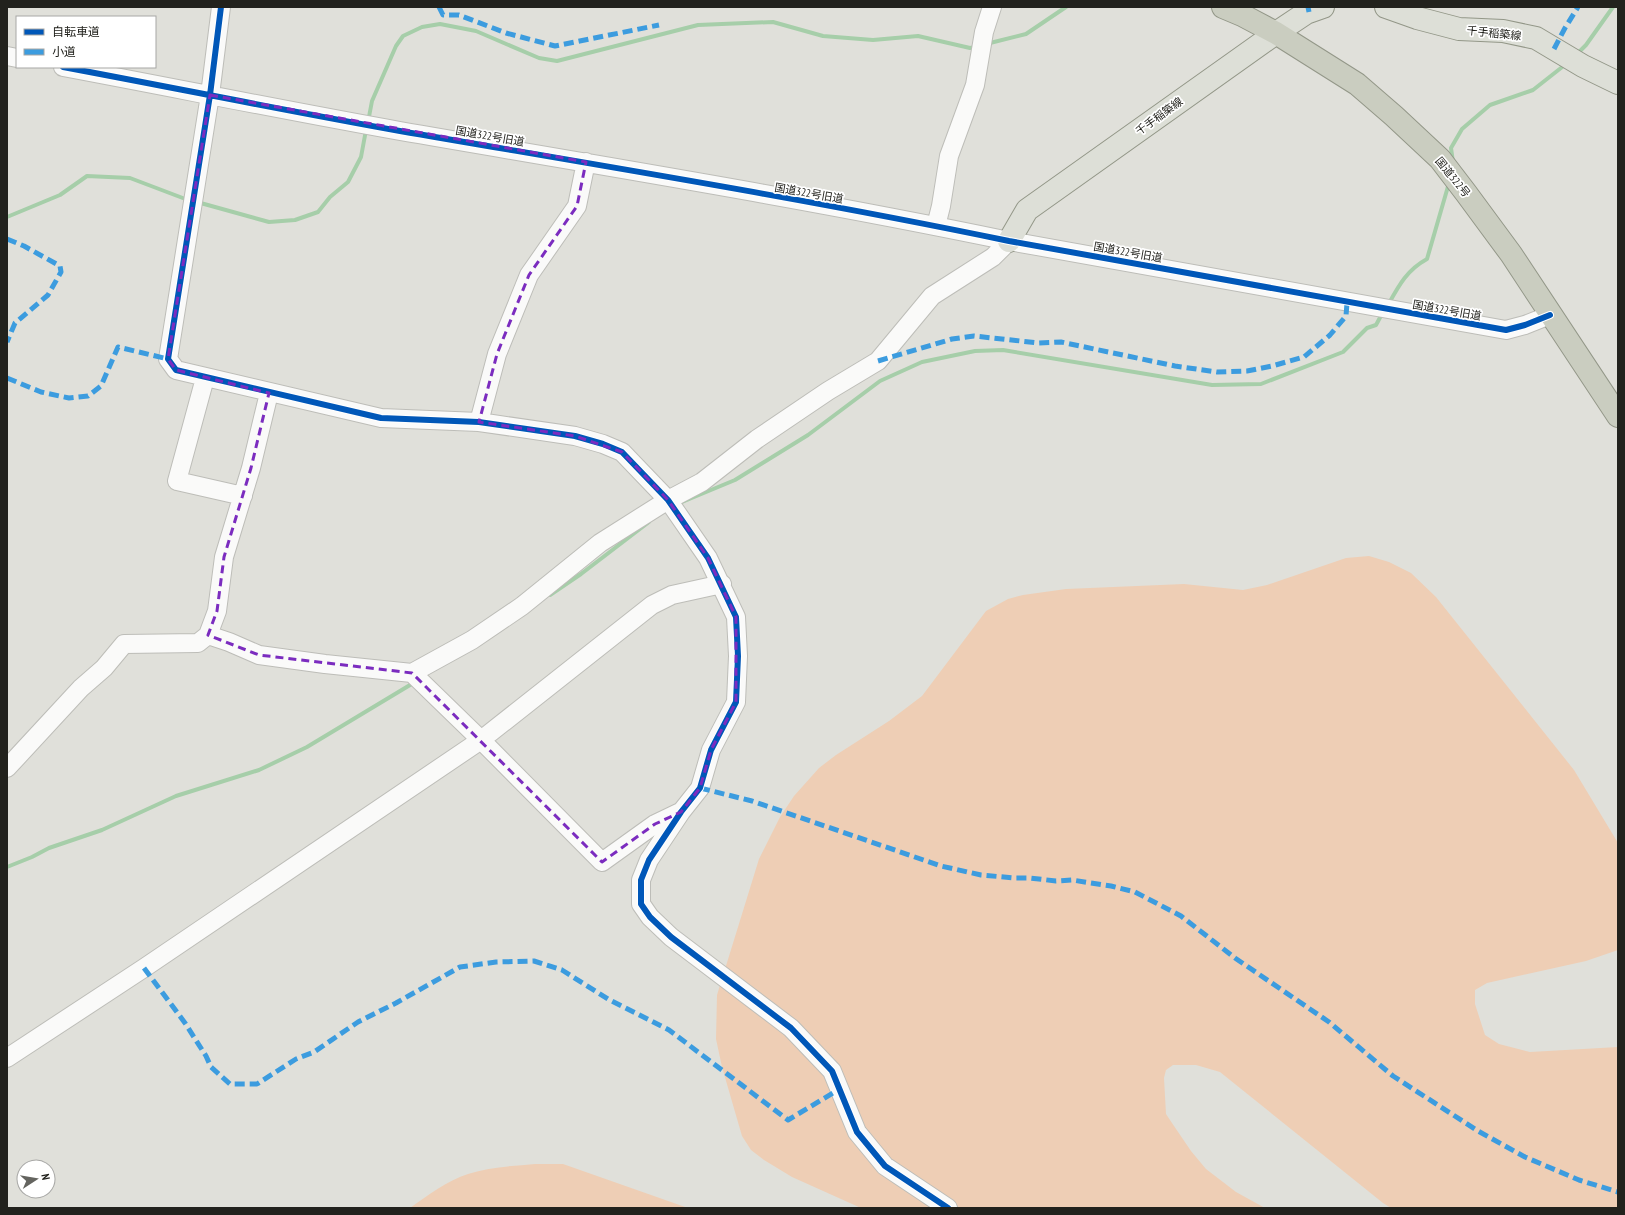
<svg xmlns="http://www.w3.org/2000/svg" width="1625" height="1215" font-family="'PT Sans Narrow','Noto Sans JP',sans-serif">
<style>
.green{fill:#eeceb5}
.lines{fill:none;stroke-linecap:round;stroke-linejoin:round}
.stream{stroke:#a6cea9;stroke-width:4}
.minor-casing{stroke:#bdbdb8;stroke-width:20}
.major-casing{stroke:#939788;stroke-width:24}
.highway-casing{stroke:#939788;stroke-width:24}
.minor{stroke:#fafaf9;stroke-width:18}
.major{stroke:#dddfd7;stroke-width:22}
.highway{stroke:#cacdc0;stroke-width:22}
.quiet{stroke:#3c9cdf;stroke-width:5;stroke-dasharray:10 5;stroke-linecap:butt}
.cycleway-casing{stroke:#fff;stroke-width:8}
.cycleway{stroke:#0057b8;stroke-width:6}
.marked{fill:none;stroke:#7b2cbf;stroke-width:3;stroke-dasharray:8 5;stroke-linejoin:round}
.labels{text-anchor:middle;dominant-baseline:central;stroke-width:3.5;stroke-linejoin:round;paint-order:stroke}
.street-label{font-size:11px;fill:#22221d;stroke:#fff}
</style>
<rect width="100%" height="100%" fill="#e0e0da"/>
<path class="green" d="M1369,556l20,6 22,11 25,24 138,173 44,73v107l-32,11 -99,22 -12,7v14l10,31 14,9 31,8 88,-5v161h-227l-8,-5 -163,-131 -24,-7h-23l-7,5 -2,8 2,36 8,12 17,25 15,18 30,23 29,16h-404l-69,-31 -28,-17 -13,-10 -9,-14 -20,-69 -6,-28 1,-44 42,-136 21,-42 14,-21 25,-28 17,-13 53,-34 33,-25 64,-85 22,-12 15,-4 43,-6 118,-5 59,6 24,-5 79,-27z
M535,1164h28l125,44h-278c17,-12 38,-28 58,-34 21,-7 45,-8 67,-10z"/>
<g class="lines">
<path class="stream" d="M986,44l40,-10 40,-27
M1576,55l10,-10 27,-38
M368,122l4,-21 24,-55 7,-10 19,-9 18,-3 36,7 63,27 18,3 141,-36 75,-3 50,14 50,4 45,-4 52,12 6,-1
M1453,162l-2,-14 11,-19 28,-24 43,-15 33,-26
M197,202l72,20 26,-2 23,-8 12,-15 18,-15 13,-25 5,-27
M7,217l53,-22 27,-19 43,2 58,22
M1388,305c11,-20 19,-35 39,-46l22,-76
M682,502l53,-22 73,-45 72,-54 42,-19 53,-11 28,-1 209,35 49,-1 82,-32 24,-24 9,-3 7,-13
M550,595l31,-21 68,-52
M7,867l25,-10 17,-9 53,-18 74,-34 83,-26 48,-23 108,-65"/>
<defs>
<path id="minor" d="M221,7l-11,88 -42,264 8,11 205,48 98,4 96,14 28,8 19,8 46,48 40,58 28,59 2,39 -2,46 -25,48 -11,38 -19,24 -32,48 -8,20v24l9,13 21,20 120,91 41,43 25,61 28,34 63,42
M7,56l10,2
M63,67c112,21 225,44 337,64 203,35 407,68 609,110l497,89 19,-5 25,-10
M936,226l5,-20 8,-50 26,-71 9,-53 8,-25
M205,378l-28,103 66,15
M479,422l18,-68 32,-79 48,-69 9,-44
M208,635l21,7 30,13 66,9 87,9 69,67 121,122 53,-38 25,-12
M412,673l60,-33 50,-34 78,-63 68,-43 34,-18 55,-43 71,-48 50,-30 54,-65 61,-39 16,-16
M7,768l74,-80 23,-20 20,-24 74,-1 10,-8 9,-24 7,-54 27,-89 18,-75
M7,1058l137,-90 337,-228 171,-135 20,-10 50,-11"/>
<path id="major" d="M1386,7l31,11 42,11 44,2 33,7 47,28 35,17
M1009,241l18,-31 249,-177 30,-20 17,-6"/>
<path id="highway" d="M1223,7l19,8 34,18 81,51 37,32 46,43 26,34 45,61 107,162"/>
</defs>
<use href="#minor" class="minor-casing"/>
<use href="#major" class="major-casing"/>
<use href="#highway" class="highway-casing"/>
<use href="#minor" class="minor"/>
<use href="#major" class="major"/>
<use href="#highway" class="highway"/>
<path class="quiet" d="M439,7l4,8h16l47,18 49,13 104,-21
M1308,7l1,5
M1554,49l11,-21 13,-21
M7,239l17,7 36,20 1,6 -13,23 -33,28 -8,19
M878,361l74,-22 22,-3 65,7 22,-1 114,24 42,6 30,-1 25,-5 32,-9 26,-22 16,-19 1,-13
M7,378l34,14 28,6 19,-2 13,-10 17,-39 50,12
M700,788l52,13 189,65 40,9 34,3h15l26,3 16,-1 39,6 24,6 46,24 54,42 94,64 64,54 85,55 47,26 54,23 39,12
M144,968l41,55 21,33 5,11 19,17h27l39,-25 18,-7 44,-30 38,-19 64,-36 36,-5 38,-1 28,9 46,29 61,31 119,90 50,-30"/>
<defs>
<path id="cycleway" d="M221,7l-11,88 -42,264 8,11 205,48 98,4 96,14 28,8 19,8 46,48 40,58 28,59 2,39 -2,46 -25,48 -11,38 -19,24 -32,48 -8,20v24l9,13 21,20 120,91 41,43 25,61 28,34 63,42
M63,67c112,21 225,44 337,64 203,35 407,68 609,110l497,89 19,-5 25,-10"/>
</defs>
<use href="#cycleway" class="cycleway-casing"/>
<use href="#cycleway" class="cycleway"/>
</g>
<path class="marked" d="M210,95l376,67 -9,44 -48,69 -32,79 -18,68 96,14 47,16 46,48 40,58 28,59v85l-25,48 -11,38 -19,24 -26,12 -53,38 -190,-189 -153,-18 -51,-20 9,-24 7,-54 27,-89 18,-75 -93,-23 -8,-11z"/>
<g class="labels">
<g class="street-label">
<text transform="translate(1494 33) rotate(6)">千手稲築線</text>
<text transform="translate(1159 116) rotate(-36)">千手稲築線</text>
<text transform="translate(490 136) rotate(10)">国道322号旧道</text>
<text transform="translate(1453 177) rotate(51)">国道322号</text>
<text transform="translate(809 193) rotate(10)">国道322号旧道</text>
<text transform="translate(1128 252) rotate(10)">国道322号旧道</text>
<text transform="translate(1447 310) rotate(10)">国道322号旧道</text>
</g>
</g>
<rect width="1625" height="1215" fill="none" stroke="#22221d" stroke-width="16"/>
<rect x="16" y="16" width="140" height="52" fill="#ffffff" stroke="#a7a7a5"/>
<rect x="24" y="29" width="20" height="6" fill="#0057b8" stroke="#a7a7a5"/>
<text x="52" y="36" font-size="12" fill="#22221d">自転車道</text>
<rect x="24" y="49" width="20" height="6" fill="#3c9cdf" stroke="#a7a7a5"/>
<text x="52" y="56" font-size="12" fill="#22221d">小道</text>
<g transform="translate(36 1179) rotate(78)"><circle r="19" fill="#ffffff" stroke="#a7a7a5"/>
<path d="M0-3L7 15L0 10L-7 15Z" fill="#64645f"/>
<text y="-6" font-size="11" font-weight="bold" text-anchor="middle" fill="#22221d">N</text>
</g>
</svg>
